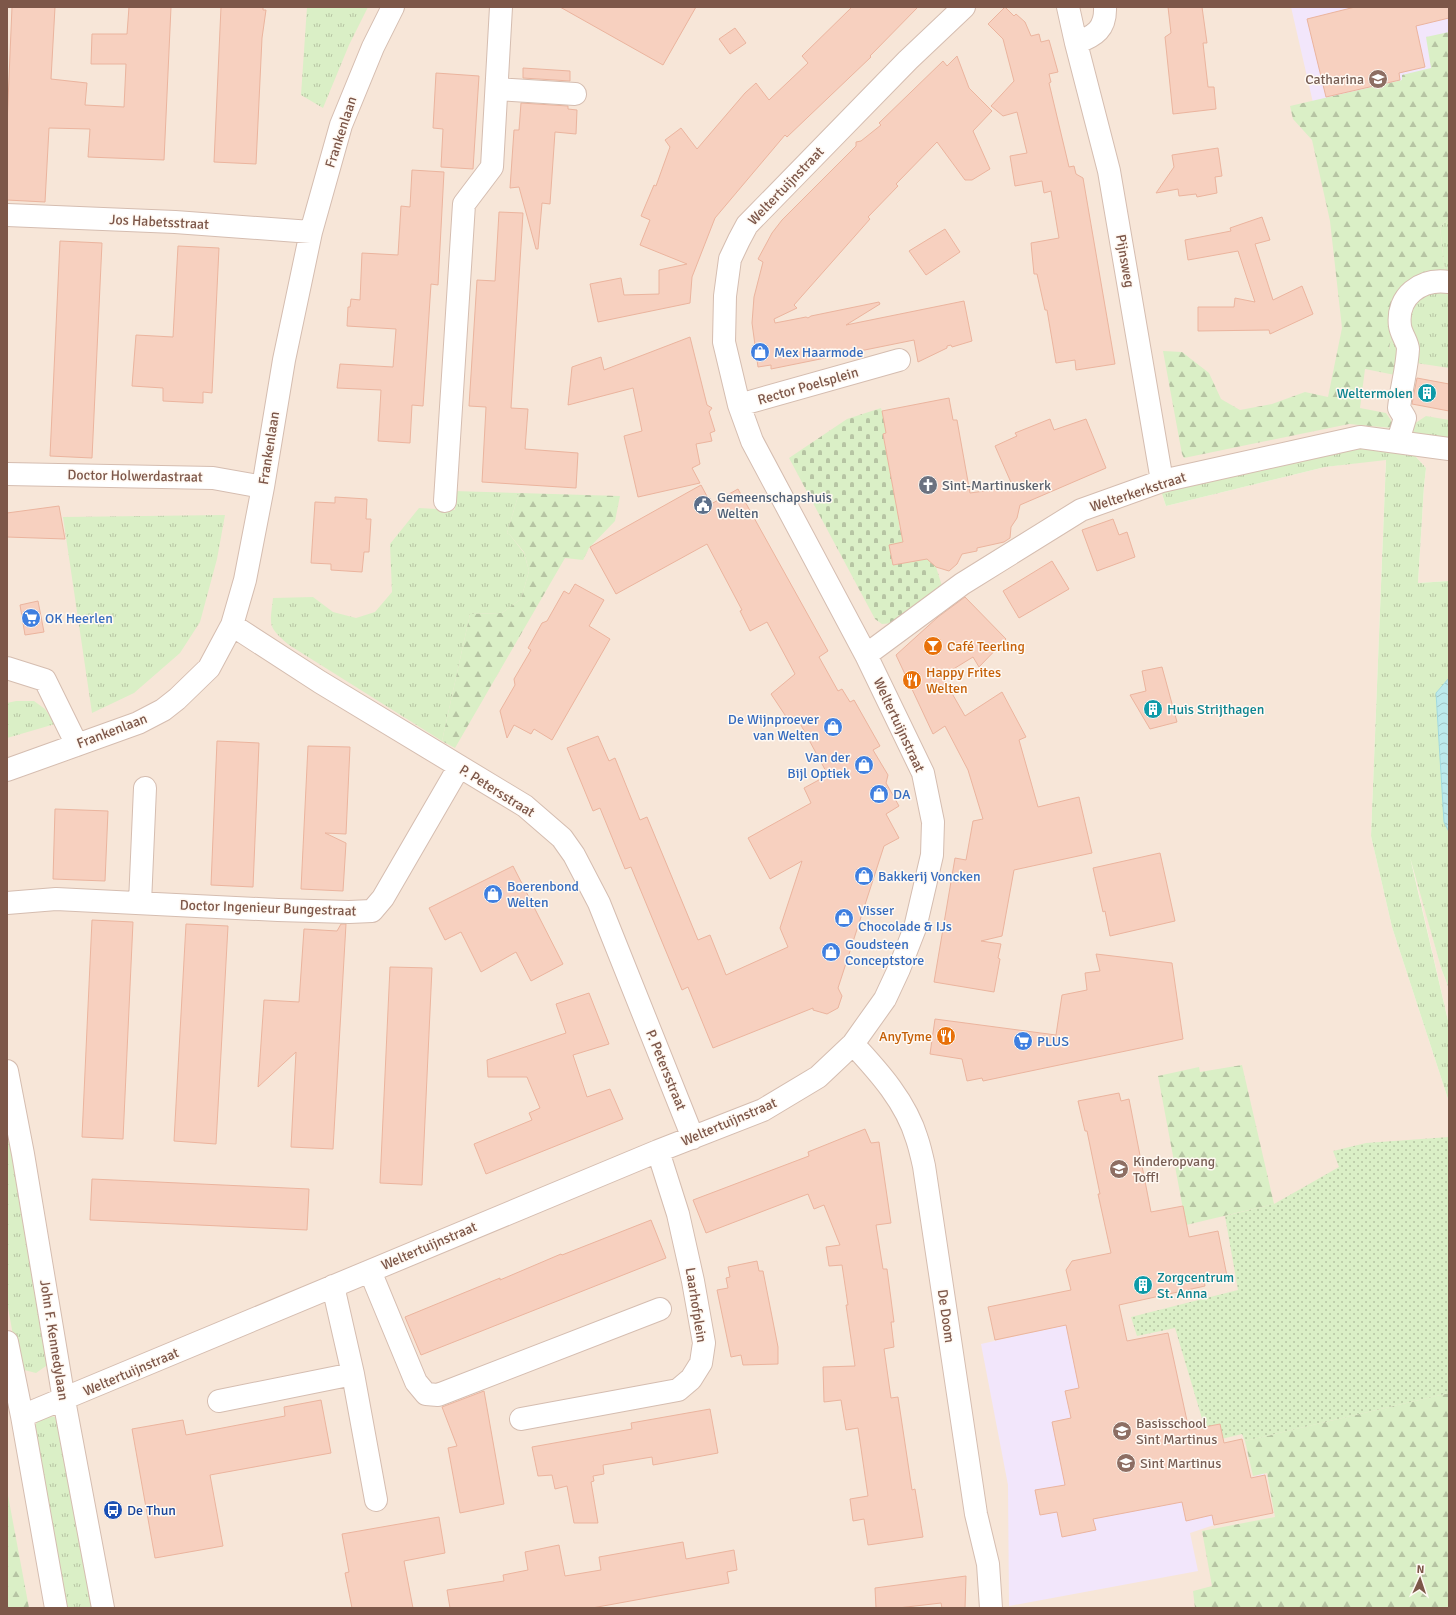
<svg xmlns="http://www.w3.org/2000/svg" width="1456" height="1615" font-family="Signika,sans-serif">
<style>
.residential{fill:#f7e6d8}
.education{fill:#f2e6fb}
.grass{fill:url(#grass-tufts)}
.forest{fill:url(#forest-firs)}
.cemetery{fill:url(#cemetery-stones)}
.garden{fill:url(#garden-dots)}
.water{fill:url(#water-waves);stroke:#a1dade}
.building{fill:#f7d0bf;stroke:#ebb49e}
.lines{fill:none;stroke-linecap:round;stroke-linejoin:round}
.minor-casing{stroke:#d5bdb0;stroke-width:24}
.minor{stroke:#fff;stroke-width:22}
.labels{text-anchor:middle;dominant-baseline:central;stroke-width:3;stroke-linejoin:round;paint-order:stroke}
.education-label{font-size:14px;fill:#785e54;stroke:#fff9f3;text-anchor:start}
.street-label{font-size:14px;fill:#7d5749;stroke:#fff9f3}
.shop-label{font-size:14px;fill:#366cbe;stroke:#fff9f3;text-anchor:start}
.culture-label{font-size:14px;fill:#0d838f;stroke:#fff9f3;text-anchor:start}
.worship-label{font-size:14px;fill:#5b616d;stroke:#fff9f3;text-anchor:start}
.service-label{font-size:14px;fill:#4e5e75;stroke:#fff9f3;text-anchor:start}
.food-label{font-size:14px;fill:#c56008;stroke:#fff9f3;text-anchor:start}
.transit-label{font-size:14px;fill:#164399;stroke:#fff9f3;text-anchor:start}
</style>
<defs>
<pattern id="grass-tufts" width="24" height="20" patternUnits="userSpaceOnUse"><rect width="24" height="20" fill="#daefc6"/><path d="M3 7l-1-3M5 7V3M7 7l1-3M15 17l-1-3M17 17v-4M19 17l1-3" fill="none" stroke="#b6c4a3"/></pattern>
<pattern id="forest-firs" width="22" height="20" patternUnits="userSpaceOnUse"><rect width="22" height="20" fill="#daefc6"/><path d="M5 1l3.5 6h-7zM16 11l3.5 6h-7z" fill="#b6c4a3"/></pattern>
<pattern id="cemetery-stones" width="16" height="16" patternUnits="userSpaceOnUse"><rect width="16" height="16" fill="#daefc6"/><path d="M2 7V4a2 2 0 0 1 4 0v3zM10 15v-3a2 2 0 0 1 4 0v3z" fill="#b6c4a3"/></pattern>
<pattern id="garden-dots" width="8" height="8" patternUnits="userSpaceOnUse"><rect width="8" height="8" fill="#daefc6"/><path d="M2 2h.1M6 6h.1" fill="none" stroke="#b6c4a3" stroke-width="1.8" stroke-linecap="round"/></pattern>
<pattern id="water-waves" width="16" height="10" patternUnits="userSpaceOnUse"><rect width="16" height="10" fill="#bce9eb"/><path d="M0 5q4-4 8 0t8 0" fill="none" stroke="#9ec0c0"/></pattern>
</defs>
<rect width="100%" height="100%" fill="#fef5ea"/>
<path class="residential" d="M7,7h1442v574l-31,2 6,-97 2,-18 -18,-20 -247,43 5,15 159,-39 61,-8 -15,377 21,91 57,175v506h-1442z
M1407,842l34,126 8,21v36z"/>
<path class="education" d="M1291,7h158v98l-132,15z
M1120,1313l7,28 41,-8 23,107 -5,13 56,-14 9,39 13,-5 9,40 -59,12 -24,8 8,38 -189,35 -1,-121 -27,-141z"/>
<path class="grass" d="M307,7h61l-19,38 -26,63 -22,-13z
M1449,218v150l-39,-6 -21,-12 7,-39 49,-39 -5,-45z
M1426,416l23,4v19l-36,-5 1,-10z
M1369,443l39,5 18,20 -2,18 -6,97 31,-2v97l-13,15 8,129 5,11v156l-8,-21 -31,-111 39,168v77l-57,-175 -21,-91 15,-376 -61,7 -159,39 -5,-15z
M454,491l65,2 -12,40 3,2 14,18 5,18 -8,28 -19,14 -32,1 -28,127 -153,-96c-22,-19 -19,-19 -16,-47l40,-1 20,15 23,6 19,-6 17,-20 -2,-48 29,-36 36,2z
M225,515l-8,44 -17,63 -20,31 -46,40 -42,20 -29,-196z
M16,701h18l11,8 10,15 -48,14v-35z
M7,1114l42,242 -3,10 -10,7 -12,-3 -6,-7 -11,-61z
M46,1415l9,2 6,6 34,185h-28l-33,-179 4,-10z"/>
<path class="forest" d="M1449,32v186l-9,9 5,45 -49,39 -7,38 12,-3 -6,29 -30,-6 -5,39 26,5 7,10 -1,5 -43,-4 -165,34 -2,-4 -19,-103 19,1 27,21 12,26 19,11 32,-6 33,-12 23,5 14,-69 -12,-107 -18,-81 -19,-21 -3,-13 112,-26v-5l29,-7 -5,-31z
M519,493l101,3 -5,25 -26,27 -6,12 -18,-2 -110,190 -13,-7 28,-127 32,-1 19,-14 8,-28 -5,-19 -14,-17 -3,-2z
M1242,1065l32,139 -88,21 -28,-149 41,-9 1,5z
M1449,1393v215h-254l-2,-17 19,-5 -10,-55 73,-14 -8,-44 -14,3 -8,-35z
M7,1490l22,118h-22z"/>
<path class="cemetery" d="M881,408l7,25 -5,1 11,60 11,29 -6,2 4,17 -14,4 4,19 37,-7 6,9 7,22 -50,34 -11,1 -7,-5 -86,-161 58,-39z"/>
<path class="garden" d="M1449,1137v256l-204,48 -3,-7 -33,8 -34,-114 -38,8 -6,-19 107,-27 -13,-74 49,-12 65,-37 -6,-16 33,-8z"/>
<path class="water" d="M1449,678v154l-5,-10 -8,-129z"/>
<path class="building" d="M12,7h43l-4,72 36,4 -2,22 39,2 2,-43h-35l1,-30h35l2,-27h42l-7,153 -76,-3 2,-28 -41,-1 -4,74 -38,-2v-75z
M221,7h42v3h3l-4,28 -6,126 -42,-2z
M560,7h136l-33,58z
M852,7h66l-48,49 1,1 -84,80 -2,-2 -70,83 -23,59 -2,26 -92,19 -8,-38 31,-6 3,17 35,-1v-24l28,-6 -47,-19 10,-25 -9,-4 13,-31 2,1 14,-39 -5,-7 16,-12 16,21 48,-56 11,-10 13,17 39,-37 -6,-7z
M1005,7l9,9 2,-2 9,8 6,14 8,-2 2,8 8,-2 9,32 -9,2 2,8 -2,1 20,84 5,-1 2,8 7,4 32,186 -39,6 -1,-10 -19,3 -9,-53h-2l-8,-36h-3l-3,-31 28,-5 -8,-47 -7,2 -2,-12 -27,5 -5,-30 17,-3 -10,-41 -14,4 -12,-10 23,-25 -11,-42 -15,-15z
M1168,7h34l5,36h-4l5,44h6l2,22 -43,5 -8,-77 6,-4z
M1355,7h94v11l-33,8 9,41 -26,6 1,7 -74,17 -19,-78z
M735,28l11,15 -16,11 -11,-15z
M957,56l12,32 23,23 -19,20 17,38 -18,11h-7l-28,-38 -41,42 2,2 -30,31 2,2 -76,86 3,3 -23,11 1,4 31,-6 2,1 3,-2 68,-14 1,2 -34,21 118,-24 8,40 -20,6 -1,-2 -4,1v2l-29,14 -4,-22 -143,29v-4l-13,2 -6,-44 2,-26 9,-35 -5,-3 14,-26 10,-13 74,-74v-4l5,-1 20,-16 -2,-2 64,-62 4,5z
M523,68l47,3v10l-47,-3z
M436,73l43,3 -6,93 -32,-2 2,-38 -10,-1z
M521,103l47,3v3l9,1 -1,24 -21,-2 -5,72 -8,-1 -4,46h-2l-17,-62 -9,1 4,-58h5z
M1218,148l4,28 -7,1 2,16 -20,4 -1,-3 -17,2 -1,-7 -22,4 18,-26 -2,-12z
M412,170l32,2 -6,113 -7,-1 -8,122 -11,-1 -2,38 -32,-2 3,-51 -44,-2 3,-24 53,3 3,-38 -49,-3 1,-19h2l1,-8 9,1 2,-47 36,2 3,-49 9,1z
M499,212l24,1 -12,195 17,1 -3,40 53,4 -2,35 -94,-6 4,-75 -17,-1 8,-126 18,1z
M1262,217l8,23 -15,4 18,56 29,-14 11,28 -43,20 -1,-4 -71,1v-24h36l1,-9 20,4 -17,-51 -50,9 -3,-20 46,-9 -1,-3z
M945,229l15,23 -34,23 -17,-24z
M60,241l42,2 -10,215 -42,-2z
M178,246l41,2 -7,145 -9,-1v11l-40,-2v-13l-31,-2 4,-51 37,2z
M690,337l17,68 5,3 -3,4 6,19 -5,2 2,8 -16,3 4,20 -8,4 8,15 -62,14 -14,-61 18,-5 -9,-43 -65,17 4,-38 29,-10 3,13z
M1417,378l32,6v27l-37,-7z
M949,398l4,22h4l13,73 43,-6 -18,-41 22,-10 -2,-3 35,-14 4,11 32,-11 20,49 -86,37 -3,13 -6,9 -1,11 -6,4 -27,6v3l-15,3 -5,10 -8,7 -13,-4 -9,-8 -34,6 -4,-20 14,-3 -20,-108 3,-1 -4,-22z
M701,485l10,19 27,-15 90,162 -9,6 19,34 4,-2 8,13 4,-2 26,46 -7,4 15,25 -2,8 13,23 -13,8 13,24 -15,8 -46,142 4,8 -4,12 -11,6 -14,-4v-2l-100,40 -25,-61 -6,3 -51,-123 -6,2 -25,-61 -7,3 -26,-63 31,-12 11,25 6,-3 25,62 7,-3 51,123 12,-5 16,40 62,-28 -8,-19 22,-67 -32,18 -22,-41 63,-35 -7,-15 24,-13 -32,-59 -7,5 -18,-27 24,-20 -28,-52 -17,9 -10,-20 2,-1 -35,-66 -91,50 -26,-47z
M335,497l32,2 -1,20h5l-2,33h-5l-2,20 -31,-2v-6l-20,-1 4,-61 20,1z
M59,506l6,33 -58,-2v-24z
M1113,519l6,16 8,-3 8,25 -38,14 -15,-41z
M1052,561l17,28 -50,29 -16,-27z
M575,584l29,16 -15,26 21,13 -58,101 -18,-11 -3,5 -17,-9 -7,13 -7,-27 15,-26 -1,-6 17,-29 -3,-2 14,-25 5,-2 17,-30 5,3z
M965,597l41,42 -27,28 -6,-10 -31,19 23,40 37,-24 24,45 -7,3 19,67 41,-10 13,56 -78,17 -12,66 -21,5 20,3 -3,14 2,1 -6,33 -60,-10 21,-124 11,2 7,-39 10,-2 -15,-49 -23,-44 -12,8 -37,-79 42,-38z
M38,601l6,31 -19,3 -5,-30z
M1162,667l15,55 -27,7 -20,-34 16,-4 -4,-20z
M217,741l42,2 -6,144 -42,-2z
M308,746l42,1 -4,87 -21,-1 21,10 -3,48 -42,-2z
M55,809l53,2 -3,70 -52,-2z
M1160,853l15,68 -65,15 -5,-25 -2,1 -10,-44z
M513,866l50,98 -32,17 -15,-29 -35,20 -20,-40 -16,8 -16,-32z
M92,920l41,2 -10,217 -41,-2z
M186,924l42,2 -12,218 -42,-3z
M341,924h5l-13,225 -42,-2 5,-95 -38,35 6,-87 35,2 5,-73 33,2z
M1096,954l76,9 11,76 -200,42 -1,-3 -15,3 -5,-22 -32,-5 5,-35 121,16 6,-40 25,-5 -2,-17 15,-2z
M390,967l42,1 -10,217 -42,-2z
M589,993l20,51 -36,11 14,42 23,-8 13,30 -137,55 -12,-30 58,-24 -3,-7 11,-5 -13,-31h-39l-1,-17 79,-27 -10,-29z
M1119,1093l2,8 8,-2 22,113 32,-6 6,31 29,-6 9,45 -23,5 1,5 -86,19 8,36 41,-8 21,97 31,-6 4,19 18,-4 9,39 14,-3 8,38 -59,12 -2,-10 -26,6 -4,-19 -89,17 3,11 -34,7 -5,-25 -17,3 -5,-25 30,-5 -13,-63 19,-4 -6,-27 14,-3 -13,-63 -71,15 -7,-33 83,-17 -5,-20 6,-9 39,-8 -13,-59h2l-13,-63h-2l-7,-30z
M865,1129l6,14 8,-1 12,81 -15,2 7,44h4l7,53h-3l3,25 -10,2 7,49 7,-1 14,93 3,-1 8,48 -55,8 -4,-26 -11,2 -3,-22 18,-3 -10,-68 -12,2 -5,-30 -17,2 -1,-35 32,-1 -9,-61h2l-6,-40 -13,1 -3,-19 14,-2 -16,-40 -10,4 -6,-15 -102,39 -13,-33 116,-44 -1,-4z
M92,1179l217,10 -2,41 -217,-10z
M651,1220l15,38 -245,97 -16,-38 95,-39v2l61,-26 1,1z
M757,1261l2,10h4l15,76v17l-35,1 -2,-10 -10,2 -14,-67 11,-2 -2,-10 4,-1 -2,-10z
M484,1391l20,113 -44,9 -12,-65 9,-2 -15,-39z
M321,1400l10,53 -121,22 13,71 -68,12 -23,-129 51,-9 3,15 99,-19 -1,-9z
M710,1409l8,44 -65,12 -1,-8 -49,8 1,9 -11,2 1,5 -3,1 7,41h-24l-7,-37 -12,3 -3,-14 -14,1 -6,-29 100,-18 -1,-6z
M439,1517l6,36 -41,8 9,47h-61l-7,-35 4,-1 -7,-38z
M683,1542l3,17 48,-9 3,20 -10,2 2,11 -137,25h-142l-3,-18 57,-9 -1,-6 25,-5 -3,-18 34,-7 6,31 36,-6 -2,-13z
M966,1576l-1,32h-23l-1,-5 -43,5h-22l-1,-20z"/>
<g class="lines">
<defs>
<path id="minor" d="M1068,7l8,36 33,128 53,310
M1076,43c19,-7 30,-14 29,-36
M497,89l78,5
M7,215l168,7 136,10
M739,405l160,-45
M1398,441l7,-23 -6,-10c2,-19 8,-39 9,-59 0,-6 -7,-15 -8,-23 -4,-30 21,-48 49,-44
M7,474l206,4 50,9
M445,501l19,-297 28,-37 9,-160
M232,625l88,57 205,124 37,32 12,17 25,48 94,235
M866,655l96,-71 119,-74 81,-29 198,-44 89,12
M7,668l38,12 32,65
M7,770l131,-47 25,-13 14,-11 32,-31 23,-43 13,-45 18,-93 21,-127 27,-128 30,-107 32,-78 20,-40
M7,903l49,-4 222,11 71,2 23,-1 11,-13 76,-131
M140,903l5,-115
M853,1044c26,28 53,58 64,95 3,9 5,18 7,27l52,348 12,50 3,44
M7,1071l16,83 41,246 39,208
M370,1271l46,111 10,12 12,1 222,-86
M333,1286l20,88 23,126
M7,1342l15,74 34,192
M219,1401l134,-27
M22,1416l636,-265 105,-41 55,-33 35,-33 32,-45 14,-30 16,-41 17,-73 1,-33 -10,-49 -57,-118 -114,-214 -13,-36 -15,-63 1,-46 5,-37 9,-19 8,-15 161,-165 56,-53
M521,1419l157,-29 13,-11 10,-16 3,-20 -11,-62 -15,-67 -20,-63"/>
</defs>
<use href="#minor" class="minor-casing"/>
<use href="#minor" class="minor"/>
</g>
<defs>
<symbol id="school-disc" viewBox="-11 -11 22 22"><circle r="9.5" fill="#8d6e63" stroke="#fff9f3"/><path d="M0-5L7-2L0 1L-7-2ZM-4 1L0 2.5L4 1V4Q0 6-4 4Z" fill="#fff"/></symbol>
<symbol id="shop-disc" viewBox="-11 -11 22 22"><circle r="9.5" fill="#3f7fe0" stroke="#fff9f3"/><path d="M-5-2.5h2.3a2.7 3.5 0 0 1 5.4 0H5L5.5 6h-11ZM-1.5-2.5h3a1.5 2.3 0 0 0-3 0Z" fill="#fff"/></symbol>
<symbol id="building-disc" viewBox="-11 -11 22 22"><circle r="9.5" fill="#0f9aa8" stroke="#fff9f3"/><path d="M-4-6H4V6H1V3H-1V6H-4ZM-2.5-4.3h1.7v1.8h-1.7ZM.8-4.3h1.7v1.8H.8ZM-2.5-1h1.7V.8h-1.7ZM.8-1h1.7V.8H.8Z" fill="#fff"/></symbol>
<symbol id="church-disc" viewBox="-11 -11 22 22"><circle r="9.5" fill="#6b7280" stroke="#fff9f3"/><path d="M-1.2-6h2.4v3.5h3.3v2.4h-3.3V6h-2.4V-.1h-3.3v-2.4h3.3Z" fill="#fff"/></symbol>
<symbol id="civic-disc" viewBox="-11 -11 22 22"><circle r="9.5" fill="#5c6f8a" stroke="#fff9f3"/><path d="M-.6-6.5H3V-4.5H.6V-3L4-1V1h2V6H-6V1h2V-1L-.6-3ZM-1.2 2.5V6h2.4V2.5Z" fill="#fff"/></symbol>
<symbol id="supermarket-disc" viewBox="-11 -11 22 22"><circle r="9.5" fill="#3f7fe0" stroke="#fff9f3"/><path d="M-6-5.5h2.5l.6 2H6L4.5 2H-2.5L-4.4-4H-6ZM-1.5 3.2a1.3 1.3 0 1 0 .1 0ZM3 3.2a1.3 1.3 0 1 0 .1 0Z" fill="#fff"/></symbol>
<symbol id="bar-disc" viewBox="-11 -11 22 22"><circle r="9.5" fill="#e8710a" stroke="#fff9f3"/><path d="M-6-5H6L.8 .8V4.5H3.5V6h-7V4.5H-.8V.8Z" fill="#fff"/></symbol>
<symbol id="restaurant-disc" viewBox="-11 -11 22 22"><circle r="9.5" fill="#e8710a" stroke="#fff9f3"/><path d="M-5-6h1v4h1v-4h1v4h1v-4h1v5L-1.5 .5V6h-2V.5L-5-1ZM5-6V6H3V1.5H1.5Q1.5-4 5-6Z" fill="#fff"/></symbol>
<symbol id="bus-disc" viewBox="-11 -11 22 22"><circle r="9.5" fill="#1a4fb4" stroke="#fff9f3"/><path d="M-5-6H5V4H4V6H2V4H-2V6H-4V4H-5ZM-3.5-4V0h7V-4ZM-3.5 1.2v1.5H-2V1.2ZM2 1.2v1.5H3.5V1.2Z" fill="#fff"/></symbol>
</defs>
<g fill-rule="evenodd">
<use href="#school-disc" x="1367" y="68" width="22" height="22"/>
<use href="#shop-disc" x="749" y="341" width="22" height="22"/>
<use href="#building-disc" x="1416" y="382" width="22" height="22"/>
<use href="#church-disc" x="917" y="474" width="22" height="22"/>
<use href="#civic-disc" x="692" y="494" width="22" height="22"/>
<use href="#supermarket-disc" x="20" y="607" width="22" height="22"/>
<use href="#bar-disc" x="922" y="635" width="22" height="22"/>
<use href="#restaurant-disc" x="901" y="669" width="22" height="22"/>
<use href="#building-disc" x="1142" y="698" width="22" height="22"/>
<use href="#shop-disc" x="822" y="716" width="22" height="22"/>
<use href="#shop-disc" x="853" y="754" width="22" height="22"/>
<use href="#shop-disc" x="868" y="783" width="22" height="22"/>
<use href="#shop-disc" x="853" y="865" width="22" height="22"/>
<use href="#shop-disc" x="482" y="883" width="22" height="22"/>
<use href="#shop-disc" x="833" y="907" width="22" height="22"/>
<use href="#shop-disc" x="820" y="941" width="22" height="22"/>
<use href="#restaurant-disc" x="935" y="1025" width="22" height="22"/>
<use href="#supermarket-disc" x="1012" y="1030" width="22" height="22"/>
<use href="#school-disc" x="1108" y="1158" width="22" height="22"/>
<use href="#building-disc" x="1132" y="1274" width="22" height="22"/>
<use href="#school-disc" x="1111" y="1420" width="22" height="22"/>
<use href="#school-disc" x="1115" y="1452" width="22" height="22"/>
<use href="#bus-disc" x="102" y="1499" width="22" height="22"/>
</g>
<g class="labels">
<g class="education-label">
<text x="1364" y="79" text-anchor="end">Catharina</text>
<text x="1133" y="1161">Kinderopvang<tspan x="1133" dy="16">Toff!</tspan></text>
<text x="1136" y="1423">Basisschool<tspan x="1136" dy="16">Sint Martinus</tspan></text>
<text x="1140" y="1463">Sint Martinus</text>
</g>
<g class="street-label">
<text transform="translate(341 132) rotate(-72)">Frankenlaan</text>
<text transform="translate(786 186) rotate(-46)">Weltertuijnstraat</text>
<text transform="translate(159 222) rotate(3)">Jos Habetsstraat</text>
<text transform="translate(1125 261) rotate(80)">Pijnsweg</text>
<text transform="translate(808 386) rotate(-16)">Rector Poelsplein</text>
<text transform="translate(269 448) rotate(-81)">Frankenlaan</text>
<text transform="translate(135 476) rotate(1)">Doctor Holwerdastraat</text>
<text transform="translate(1138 492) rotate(-18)">Welterkerkstraat</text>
<text transform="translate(899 725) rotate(65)">Weltertuijnstraat</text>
<text transform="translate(112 731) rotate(-21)">Frankenlaan</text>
<text transform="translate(497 791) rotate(32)">P. Petersstraat</text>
<text transform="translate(268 908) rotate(2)">Doctor Ingenieur Bungestraat</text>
<text transform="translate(666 1070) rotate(68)">P. Petersstraat</text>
<text transform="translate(729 1122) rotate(-23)">Weltertuijnstraat</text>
<text transform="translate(429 1246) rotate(-23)">Weltertuijnstraat</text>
<text transform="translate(696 1305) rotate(81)">Laarhofplein</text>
<text transform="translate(946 1316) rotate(82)">De Doom</text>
<text transform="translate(54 1340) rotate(81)">John F. Kennedylaan</text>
<text transform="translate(131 1372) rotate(-23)">Weltertuijnstraat</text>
</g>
<g class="shop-label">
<text x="774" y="352">Mex Haarmode</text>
<text x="45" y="618">OK Heerlen</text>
<text x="819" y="719" text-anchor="end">De Wijnproever<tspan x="819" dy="16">van Welten</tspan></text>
<text x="850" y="757" text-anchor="end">Van der<tspan x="850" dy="16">Bijl Optiek</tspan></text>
<text x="893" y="794">DA</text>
<text x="878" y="876">Bakkerij Voncken</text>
<text x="507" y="886">Boerenbond<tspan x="507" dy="16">Welten</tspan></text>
<text x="858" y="910">Visser<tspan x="858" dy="16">Chocolade &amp; IJs</tspan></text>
<text x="845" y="944">Goudsteen<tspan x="845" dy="16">Conceptstore</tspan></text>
<text x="1037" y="1041">PLUS</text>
</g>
<g class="culture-label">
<text x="1413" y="393" text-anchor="end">Weltermolen</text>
<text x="1167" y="709">Huis Strijthagen</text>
<text x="1157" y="1277">Zorgcentrum<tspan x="1157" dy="16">St. Anna</tspan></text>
</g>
<g class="worship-label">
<text x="942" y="485">Sint-Martinuskerk</text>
</g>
<g class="service-label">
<text x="717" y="497">Gemeenschapshuis<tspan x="717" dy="16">Welten</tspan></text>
</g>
<g class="food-label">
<text x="947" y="646">Café Teerling</text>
<text x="926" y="672">Happy Frites<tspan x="926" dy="16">Welten</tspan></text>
<text x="932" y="1036" text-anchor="end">AnyTyme</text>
</g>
<g class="transit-label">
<text x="127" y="1510">De Thun</text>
</g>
</g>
<rect width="1456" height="1615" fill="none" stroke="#7d5749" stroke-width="16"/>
<g transform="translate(1420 1579) rotate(3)" stroke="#fff9f3" stroke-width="3" paint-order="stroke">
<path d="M0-3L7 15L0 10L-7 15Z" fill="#7d5749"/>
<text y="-6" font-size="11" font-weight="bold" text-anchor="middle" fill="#7d5749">N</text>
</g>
</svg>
